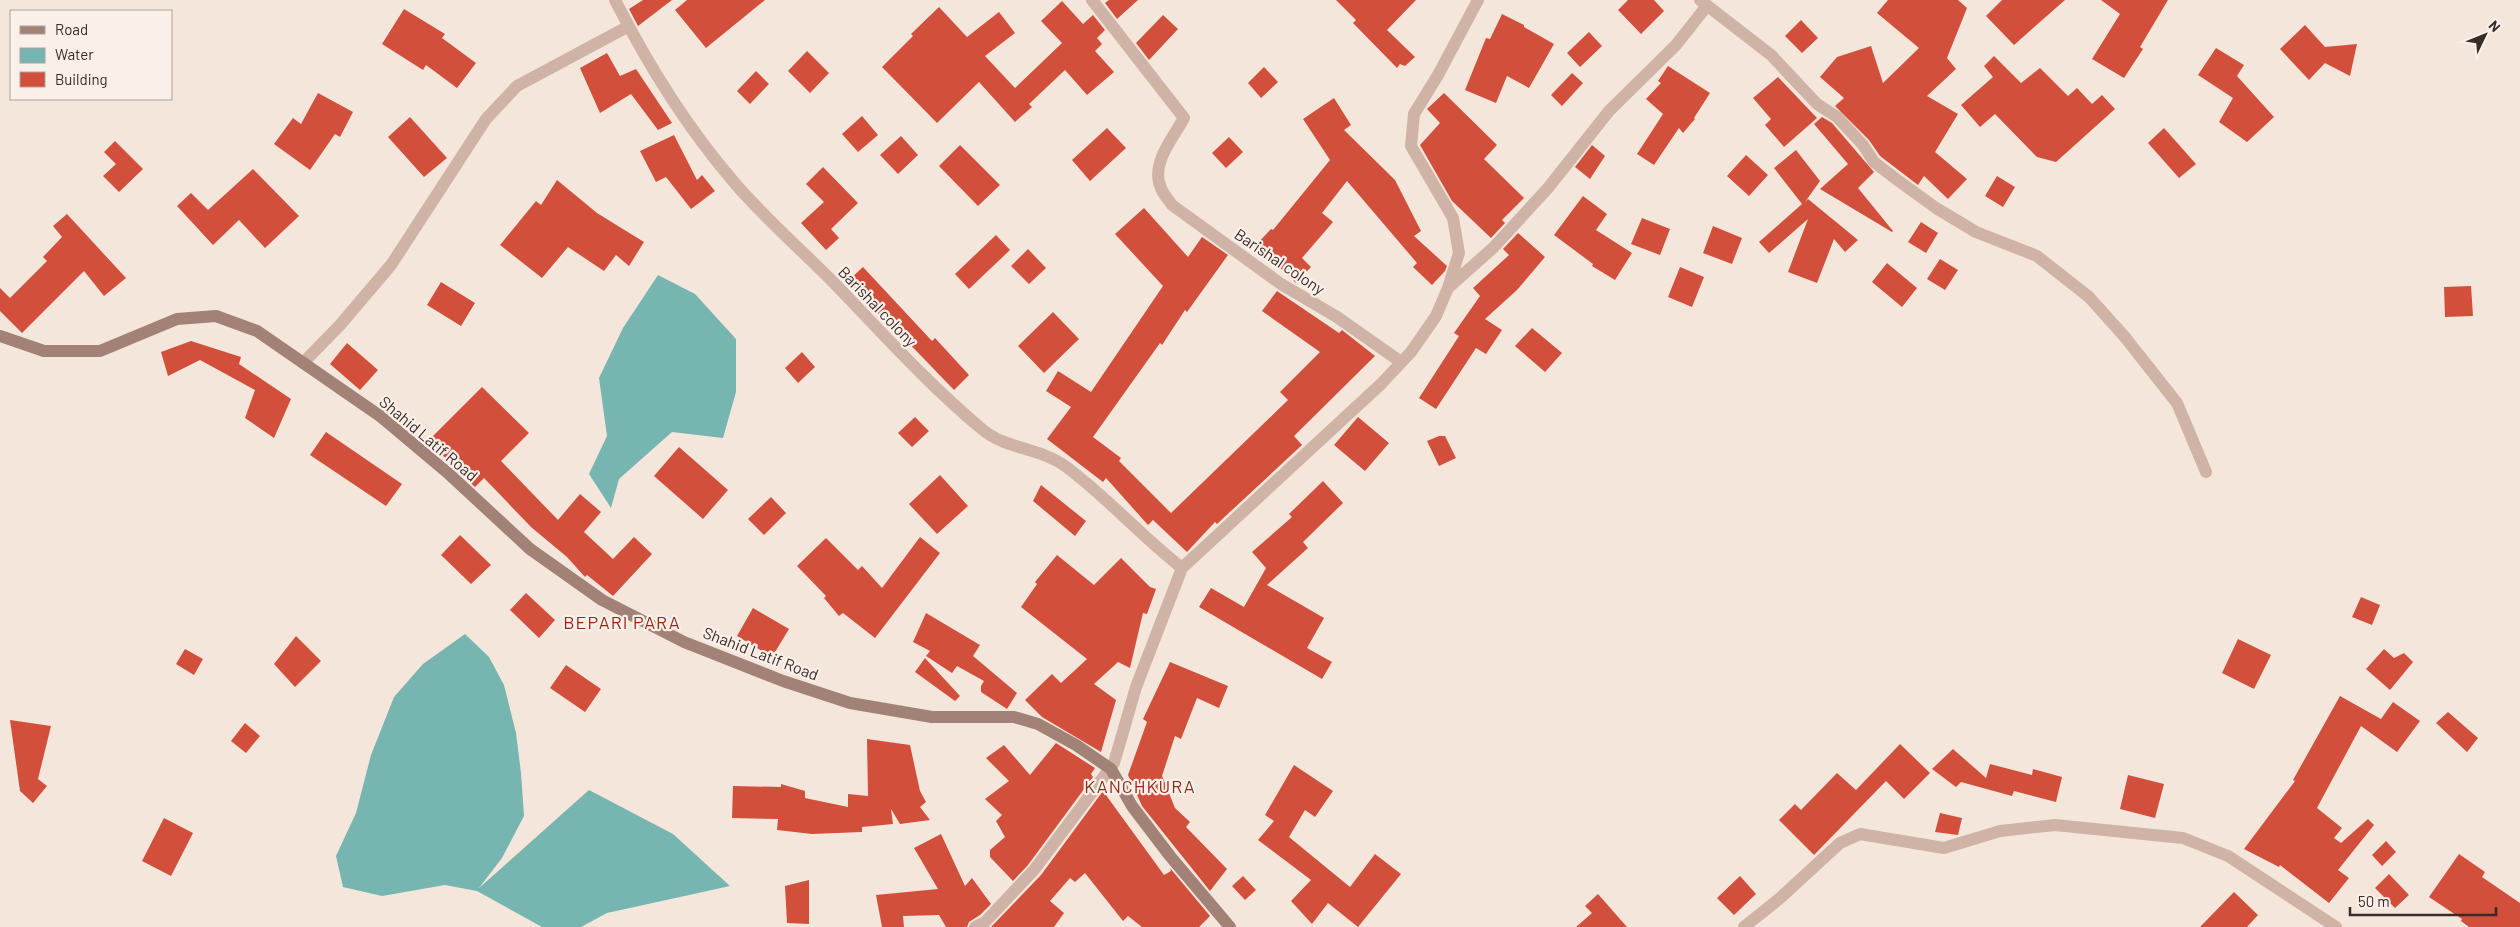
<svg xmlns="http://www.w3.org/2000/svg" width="2520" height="927" font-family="Barlow,sans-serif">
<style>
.water{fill:#77b5b0}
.building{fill:#d24f3c}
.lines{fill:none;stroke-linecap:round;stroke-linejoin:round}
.street{stroke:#ceb3a6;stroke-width:12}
.secondary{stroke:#a28177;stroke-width:12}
.labels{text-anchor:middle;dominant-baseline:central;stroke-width:4.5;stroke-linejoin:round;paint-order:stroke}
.street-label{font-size:16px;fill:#392b28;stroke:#fbf0e9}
.neighbourhood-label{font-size:18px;letter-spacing:1px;fill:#912718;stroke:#fbf0e9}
</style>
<rect width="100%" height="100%" fill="#f4e6db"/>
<path class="water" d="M658,275l37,19 41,45v53l-13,46 -51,-6 -53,47 -8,29 -22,-34 18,-38 -8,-58 24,-50z
M465,634l24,23 15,28 12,48 5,40 3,43 -22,42 -23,30 110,-98 84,44 57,52 -123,27 -26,14h-39l-65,-36 -32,-6 -63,11 -39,-9 -7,-31 20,-43 15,-58 23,-58 29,-33z"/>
<path class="building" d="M643,0h29l-34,26 -9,-17z
M687,0h78l-59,48 -31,-38z
M1109,0h29l-21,19 -12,-16z
M1336,0h80l-29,30 28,27 -10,9 -5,-2 -3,4 -44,-45 3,-3z
M1628,0h26l10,11 -23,23 -23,-24z
M1888,0h70l9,8 -20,50 9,11 -29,27 31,18 -23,38 32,27 -19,20 -24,-23 -6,9 -38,-29 -11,-16 -34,-34 9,-8 -24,-21 17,-20 34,-11 12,37 36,-35 -42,-35z
M2002,0h63l-51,45 -28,-29z
M2101,0h67l-28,47 3,2 -19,29 -32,-19 28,-45z
M1062,1l21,23 10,-9 12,15 -8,8 5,6 -7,7 19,21 -27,23 -22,-25 -36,34 3,3 -17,15 -36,-40 -42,41 -55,-56 31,-31 -2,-2 28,-27 28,30 32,-25 16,21 -30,23 30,32 47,-45 -21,-22z
M404,9l41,25 -3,4 34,25 -19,25 -31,-23 -3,5 -41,-26z
M1502,14l22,11v2l30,17 -25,44 -22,-12 -11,27 -31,-13 21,-52 4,1z
M1163,15l15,14 -29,31 -13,-17z
M1801,20l17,18 -16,15 -17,-17z
M2305,25l20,22 32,-3 -7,32 -25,-13 -16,17 -29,-31z
M1589,32l13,14 -22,21 -13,-14z
M2216,48l28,17 -7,11 37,41 -27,25 -28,-20 14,-24 -35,-23z
M807,51l22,22 -19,20 -22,-22z
M607,53l13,23 16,-7 36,54 -14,7 -27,-36 -31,19 -20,-45z
M1994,56l27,27 19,-15 28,28 9,-8 15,16 10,-9 13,14 -59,53 -19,-5 -42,-43 -15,13 -19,-22 32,-28 -9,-11z
M1668,66l42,27 -16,25 1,1 -12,14 -4,-5 -25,37 -17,-11 26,-40 -17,-15 15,-16 -3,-2z
M1264,67l14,15 -17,16 -13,-15z
M756,71l13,13 -19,20 -13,-13z
M1572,73l11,10 -21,23 -11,-11z
M1778,77l39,41 -33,29 -19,-22 6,-6 -18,-21z
M318,93l35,19 -13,25 -5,-3 -25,36 -36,-26 19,-26 8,6z
M1444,93l53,52 -13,14 40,39 -22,22 3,3 -14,15 -39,-37 -32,-56 20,-22 -13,-14z
M1334,98l17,27 -7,5 51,50 26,51 -7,5 33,30 -2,5 -13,14 -19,-18 4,-4 -70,-82 -25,32 11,9 -31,36 9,9 -15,16 -40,-38 15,-16 2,1 57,-70 -27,-41z
M862,116l16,19 -20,17 -16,-18z
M410,117l37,41 -23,19 -36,-40z
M1822,117l10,6 42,49 -16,16 35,43 -1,1 -72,-43 28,-25 -34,-40z
M1107,128l19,20 -36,33 -18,-21z
M2164,128l32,36 -17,14 -31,-35z
M674,135l23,45 5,-5 13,16 -24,18 -25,-32 -10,5 -16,-31z
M901,136l17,19 -20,19 -18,-19z
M1229,137l14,15 -17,16 -14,-15z
M115,141l28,28 -24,23 -16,-16 13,-12 -12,-12z
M960,145l40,40 -22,21 -39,-40z
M1592,145l13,11 -15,23 -15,-12z
M1796,150l24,31 -15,21 3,-3 50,41 -13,12 -11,-13 -17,44 -29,-11 20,-53 -39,34 -10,-11 43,-38 -28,-36z
M1746,155l22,20 -19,21 -22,-20z
M823,167l35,36 -27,26 8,9 -13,12 -25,-27 23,-21 -18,-18z
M253,169l46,47 -34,32 -26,-28 -26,25 -36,-39 14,-13 17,17z
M1997,176l18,11 -12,20 -18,-11z
M557,180l40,33 47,29 -15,24 -13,-11 -12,16 -36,-24 -26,31 -42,-33 36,-44 5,4z
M1583,196l24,18 -11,16 36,23 -17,27 -23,-14 1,-2 -39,-29z
M1144,208l44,49 14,-20 26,18 -41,57 -2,-2 -23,35 -2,-2 -67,94 28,21 -2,3 52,52 117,-113 -8,-8 40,-40 -58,-41 15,-20 62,42 3,-3 33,26 -81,80 8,9 -85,79 -2,-2 -28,30 -34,-32 -5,5 -42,-47 -3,4 -56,-43 24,-32 -25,-16 12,-20 33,21 72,-106 -48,-52z
M67,214l59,64 -22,18 -20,-25 -62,62 -22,-22v-23l10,10 37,-37 -4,-4 19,-20 -9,-11z
M1642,218l28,11 -10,26 -29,-11z
M1921,222l17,11 -12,20 -18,-11z
M1713,226l29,12 -10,26 -29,-11z
M1518,233l27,24 -28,33 -32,29 17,11 -16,24 -10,-6 -40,61 -17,-11 40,-62 -5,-3 26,-37 -7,-8 36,-33 -6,-6z
M996,235l14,15 -41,39 -14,-15z
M1028,249l18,19 -17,16 -18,-18z
M1940,259l18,11 -13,20 -18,-11z
M1887,263l30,25 -15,19 -30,-25z
M863,267l69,74 3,-3 34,37 -15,15 -53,-55 -2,1 -51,-55z
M1680,267l24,10 -12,30 -24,-10z
M441,282l34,21 -14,23 -34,-21z
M2471,286l2,30 -28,1 -1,-30z
M1053,312l26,27 -35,34 -26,-27z
M1532,328l30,25 -17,19 -30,-26z
M191,341l50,16 -2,7 52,35 -17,39 -29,-20 10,-28 -55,-30 -32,16 -7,-24z
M347,343l31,27 -18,20 -30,-26z
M802,352l13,15 -17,16 -13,-15z
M482,387l47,46 -28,28 57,59 22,-26 21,18 -17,20 29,27 21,-22 18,17 -39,42 -26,-21 -2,2 -18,-20 -36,-30 -47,-49 -9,9 -47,-46z
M915,417l14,14 -17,16 -14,-14z
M1358,417l31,26 -24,28 -31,-26z
M326,432l76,52 -16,22 -76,-51z
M1439,436h6l11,22 -17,8 -12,-25z
M679,447l49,43 -25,29 -49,-43z
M940,475l28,31 -31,28 -28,-30z
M1323,481l20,22 -40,39 5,6 -41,37 57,33 -17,30 25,14 -10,17 -123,-72 12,-19 33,19 22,-39 -14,-16 40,-35 -3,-3z
M1041,485l45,36 -11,15 -42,-35z
M771,497l15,16 -22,22 -16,-16z
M460,535l31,30 -20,19 -30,-29z
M920,537l20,16 -65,85 -32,-25 -4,3 -15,-18 2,-2 -29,-30 29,-28 32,32 4,-4 20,22z
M1057,555l37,30 27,-27 29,29 6,2 -9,25 -4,-1 -13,55 -12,-6 -24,22 22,16 -15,52 -59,-35 -17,-17 27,-26 9,9 26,-24 -66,-52 16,-23 -2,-2z
M526,593l29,27 -16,18 -29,-28z
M2361,597l19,8 -8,20 -20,-8z
M753,608l36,21 -17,28 -35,-21z
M926,613l54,32 -7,11 44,37 -10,16 -26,-17v-6l3,-5 -27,-15 -5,7 -26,-17 4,-5 -17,-9z
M296,636l25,25 -26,26 -21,-23z
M2238,639l33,16 -17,34 -32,-16z
M185,649l18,10 -9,16 -18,-11z
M2384,649l10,9 10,-5 9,9 -23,28 -24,-21z
M925,658l35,38 -5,5 -40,-29z
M1170,662l58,24 -9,22 -22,-10 -16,41 -6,-3 -13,40 13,32 15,14 -4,5 41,42 -17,22 -68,-85 -14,-31 19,-53 -4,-3z
M566,665l35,24 -16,23 -35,-24z
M2340,696l41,23 12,-17 27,19 -23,31 -36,-26 -44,82 25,20 -8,10 7,5 27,-24 6,6 -36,45 11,8 -20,25 -49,-38 -1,2 -35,-18 51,-68 -2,-1z
M2448,712l30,26 -11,14 -31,-29z
M10,720l41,6 -13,53 9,7 -14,17 -13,-12z
M245,723l15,13 -14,17 -15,-12z
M867,739l43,6 10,46 6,11 -6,5 10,13 -30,4 -9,-15 2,15 -31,3v5l-50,2 -35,-4 1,-11 -46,-1 1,-32 48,1v-3l24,7v7l43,9v-13l20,2z
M1056,743l39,25 -4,6 2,3 -65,88 -15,16 -23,-24v-7l15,-13 -9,-16 6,-6 -17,-16 24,-18 -23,-23 18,-13 26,30z
M1900,744l30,29 -26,26 -18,-18 -72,74 -35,-35 16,-16 6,6 36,-37 19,17z
M1953,749l33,29 4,-14 42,11 1,-6 29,8 -6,25 -42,-11 -2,5 -51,-14 -5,5 -24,-18z
M1294,765l39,26 -18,26 -10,-7 -16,27 61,50 25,-33 26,20 -43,53 -30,-24 -16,21 -21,-23 20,-21 -53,-40 16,-19 -9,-6z
M2128,775l36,9 -9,34 -35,-9z
M1103,791l61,84 7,-4 -1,-3 40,48 -11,11h-57l-14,-11 -5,5 -38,-48 -10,9 -5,-4 -20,23 14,12 -10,14h-63l50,-52z
M1940,813l22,5 -4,17 -23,-3z
M164,818l29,15 -22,43 -29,-15z
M941,834l24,52 7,-8 19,26 -11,11 -11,7 -2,5h-21l-7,-12 -36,1 1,11h-22l-6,-32 62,-6 -24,-41z
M2386,841l10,11 -14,14 -10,-11z
M2459,854l26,18 -3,5 38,26v24h-51l-8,-6 1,-2 -33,-22z
M2389,874l20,21 -14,13 -20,-20z
M1243,876l13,14 -11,10 -13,-14z
M1740,876l16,18 -22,21 -17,-17z
M809,880v44l-22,-1 -2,-37z
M2234,892l24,23 -11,12h-47z
M1598,894l29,33h-51l16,-14 -7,-7z"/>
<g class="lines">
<path class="street" d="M615,0c33,65 71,126 118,181 32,38 70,70 104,105 47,49 93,100 146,144 23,19 57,18 82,36 41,30 76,70 117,102
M1092,0l92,118c-11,20 -34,46 -23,70 2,6 8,12 11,17l109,79 56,33 64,45
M1700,0l71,55 46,49 20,13 26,28 11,17 22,17 40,29 40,24 61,24 52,41 35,39 53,67 29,69
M1448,288l46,-41 54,-59 61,-77 67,-66 30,-38
M303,363l37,-38 51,-60 95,-146 31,-33 112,-60
M975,927l10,-5 49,-52 80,-107 22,-76 46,-119 199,-184 30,-32 25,-36 12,-28 11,-35 -6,-35 -42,-72 3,-32 24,-39 40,-75
M1744,927l35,-28 61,-56 20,-9 84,14 56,-17 55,-6 128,13 45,18 108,71"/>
<path class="secondary" d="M0,336l44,15h56l77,-32 39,-3 41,15 123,85 69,58 81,75 72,51 82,42 99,39 67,22 82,14h82l24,7 38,21 35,24 21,37 38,50 60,71"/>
</g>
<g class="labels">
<g class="street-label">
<text transform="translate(1280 261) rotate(34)">Barishal colony</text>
<text transform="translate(878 306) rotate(46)">Barishal colony</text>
<text transform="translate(429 438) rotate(40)">Shahid Latif Road</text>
<text transform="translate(761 653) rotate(21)">Shahid Latif Road</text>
</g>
<g class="neighbourhood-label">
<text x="622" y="622">BEPARI PARA</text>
<text x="1140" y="786">KANCHKURA</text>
</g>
</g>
<rect x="10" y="10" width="162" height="90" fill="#fbf0e9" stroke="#ada19c"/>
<rect x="20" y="26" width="25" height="8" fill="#a28177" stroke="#ada19c"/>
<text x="55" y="35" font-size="15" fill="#392b28">Road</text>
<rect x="20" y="48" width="25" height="15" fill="#77b5b0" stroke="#ada19c"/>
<text x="55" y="60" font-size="15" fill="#392b28">Water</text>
<rect x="20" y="72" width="25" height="15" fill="#d24f3c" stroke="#ada19c"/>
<text x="55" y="85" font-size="15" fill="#392b28">Building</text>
<g transform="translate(2485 35) rotate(47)" stroke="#fbf0e9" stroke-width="4" paint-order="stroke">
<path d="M0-4L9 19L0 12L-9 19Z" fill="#392b28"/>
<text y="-8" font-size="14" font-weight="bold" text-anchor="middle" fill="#392b28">N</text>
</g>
<path d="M2350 907v8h146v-8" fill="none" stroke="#392b28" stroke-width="2.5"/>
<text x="2358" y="907" font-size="15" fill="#392b28" stroke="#fbf0e9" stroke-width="4" paint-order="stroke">50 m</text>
</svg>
